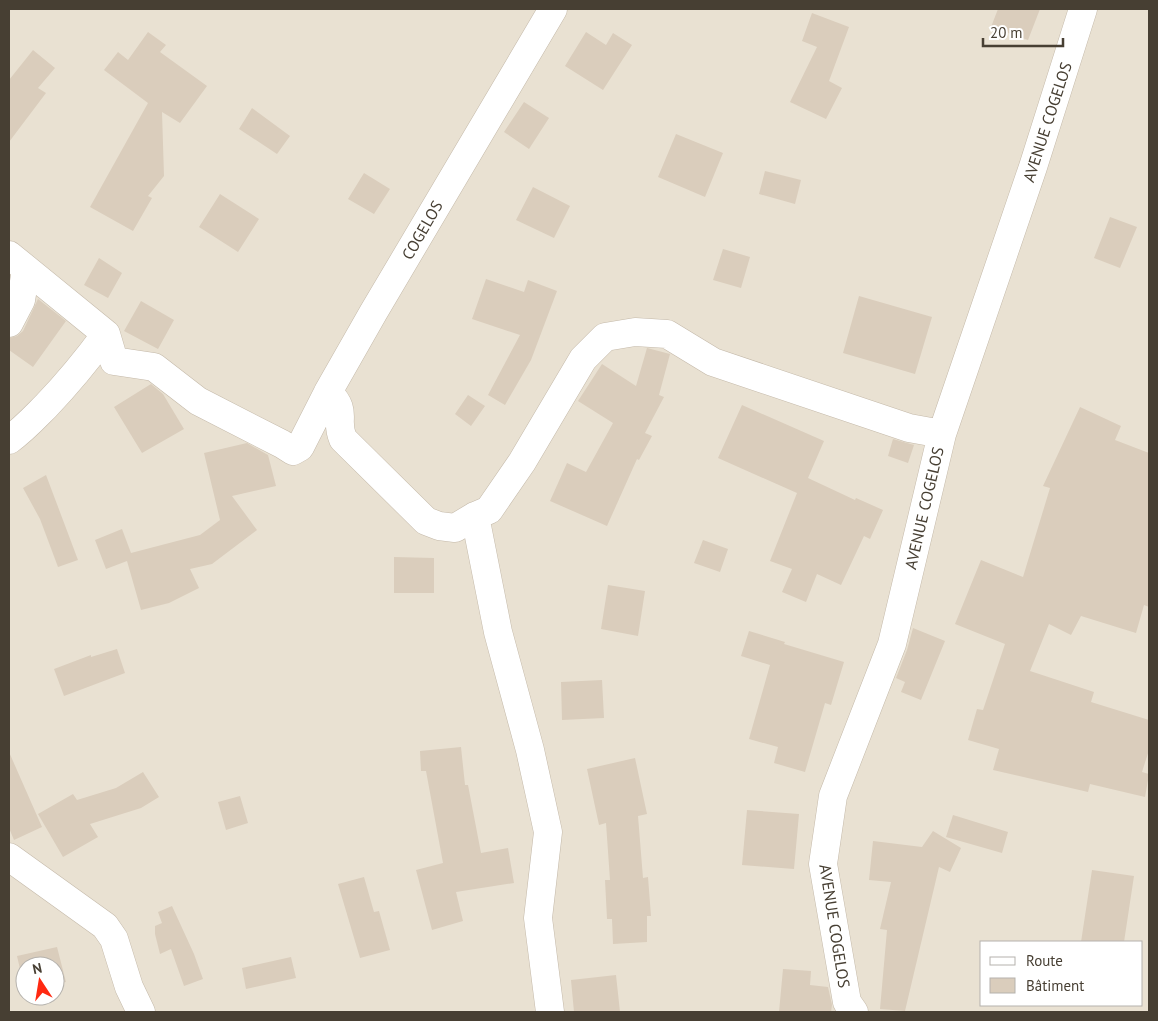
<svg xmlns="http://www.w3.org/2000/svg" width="1158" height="1021" font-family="'PT Sans',sans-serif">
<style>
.residential{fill:#e9e1d2;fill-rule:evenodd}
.building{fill:#dacdbc}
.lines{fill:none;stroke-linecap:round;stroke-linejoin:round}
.street-casing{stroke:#c4b9a9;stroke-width:29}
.street{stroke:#fff;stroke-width:28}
.labels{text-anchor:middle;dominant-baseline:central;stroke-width:4;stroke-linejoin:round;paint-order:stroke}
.street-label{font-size:16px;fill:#473f33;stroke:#fff}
</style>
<rect width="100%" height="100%" fill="#f4efe4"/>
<path class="residential" d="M9,9h1140v1003h-1140zM982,942h160v63h-160zM25,966h30v30h-30z"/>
<path class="building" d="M998,9h42l-12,31 -37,-13z
M812,13l37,14 -20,54 13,7 -16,31 -36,-17 27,-55 -15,-6z
M148,32l18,13 -6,7 47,34 -27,37 -18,-11 2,64 -16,20 4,2 -19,33 -43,-24 58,-104 -44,-33 14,-18 10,8z
M586,32l20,13 7,-12 19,12 -29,45 -38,-24z
M33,50l22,18 -17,20 8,5 -37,49v-62z
M524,102l25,16 -20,31 -25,-17z
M252,108l38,28 -13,18 -38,-25z
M676,134l47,19 -18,44 -47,-20z
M765,171l36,9 -6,24 -36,-10z
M364,173l26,16 -16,25 -26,-15z
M533,187l37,19 -16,32 -38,-18z
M220,194l39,25 -21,33 -39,-25z
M1110,217l27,10 -17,41 -26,-10z
M723,249l27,8 -9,31 -28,-8z
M99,258l23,15 -14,25 -24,-13z
M486,279l38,13 4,-12 29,11 -26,69 -26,45 -17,-10 32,-60 -48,-16z
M859,296l73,21 -17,57 -72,-21z
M38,299l28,22 -33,46 -24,-17v-12l8,-2 6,-5z
M141,301l33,19 -16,29 -34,-18z
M647,348l23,6 -11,41 5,2 -19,36 7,3 -13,24 -2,-1 -30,67 -57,-25 17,-38 19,9 27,-49 -35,-22 24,-37 34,22z
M151,384l12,10 21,35 -42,24 -28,-46z
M468,395l17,11 -14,20 -16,-12z
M742,405l82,36 -16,37 47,22 1,-2 27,12 -13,29 -6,-3 -23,49 -24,-11 -11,28 -24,-10 10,-23 -22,-8 27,-68 -79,-35z
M1080,407l41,19 -6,14 34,13v154l-5,-2 -8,28 -55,-17 -10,19 -22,-11 -19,47 64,21 -3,10 58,18v30l-7,22 7,2 -4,23 -55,-13 -2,8 -95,-22 6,-21 -31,-9 9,-31 6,1 22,-66 -50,-20 26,-64 42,17 27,-89 -7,-2z
M893,439l21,6 -6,18 -20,-7z
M247,443l21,12 8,31 -44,10 25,34 -45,34 -22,5 9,19 -30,15 -28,7 -14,-49 -21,8 -11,-29 27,-11 9,24 69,-18 20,-15 -16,-67z
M46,475l32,85 -20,7 -18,-48 -17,-31z
M703,540l25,9 -8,23 -26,-9z
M394,557l40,1v35h-40z
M608,585l37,6 -7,45 -37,-7z
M913,628l32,13 -24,59 -20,-8 4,-10 -9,-4 11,-28z
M749,631l36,11 -1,2 60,18 -13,43 -6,-2 -20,69 -31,-9 4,-16 -29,-8 21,-74 -29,-9z
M117,649l8,24 -61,23 -10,-27 37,-14v2z
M602,680l2,38 -42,2 -1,-38z
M461,747l4,38h3l13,68 27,-5 6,35 -58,9 7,29 -31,9 -16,-60 27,-7 -17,-92h-5l-1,-20z
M9,752l33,75 -28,13 -5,-12z
M635,758l12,56 -9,2 5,62 5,-1 3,39h-4v26l-34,2 -1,-25h-5l-2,-39h5l-4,-57 -7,2 -12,-56z
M143,772l16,25 -18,11 -51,16 8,13 -35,20 -25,-43 35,-20 4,6 39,-12z
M240,796l8,27 -22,7 -8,-28z
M747,810l52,4 -5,55 -52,-4z
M953,815l55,17 -6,21 -56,-16z
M933,831l28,17 -11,24 -11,-5 -34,144 -25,-2 7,-79 -7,-1 11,-47 -22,-2 4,-39 49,6z
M1092,870l42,6 -10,66h-43z
M364,877l10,35 5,-1 11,39 -30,8 -22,-74z
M172,906l22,48 9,25 -19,7 -13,-37 -11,5 -5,-20v-8l7,-3 -4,-11z
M57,947l9,35 -11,2v-18h-30v24l-8,-34z
M291,957l5,21 -50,11 -4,-21z
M783,969l28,2 -1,14 18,2 4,18 -1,7h-52z
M616,975l4,37h-46l-3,-32z"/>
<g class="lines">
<defs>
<path id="street" d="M9,255l97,79 8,27 40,6 44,34 84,43 11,7 7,-4 28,-55 45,-79 180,-304
M9,323l12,-23 5,-30
M328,392c21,21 6,26 15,47l83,82 13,5 16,2 20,-12 14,-6 33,-48 61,-103 22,-22 30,-5 32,2 46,28 196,66 33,6
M9,440c14,-10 25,-22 37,-34 22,-23 41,-46 60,-72
M475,516l23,116 32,118 18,82 -10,86 12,94
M9,857l96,69 9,13 15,48 12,25
M854,1012l-7,-10 -24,-138 10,-68 59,-152 50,-210 91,-267 50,-158"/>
</defs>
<use href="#street" class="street-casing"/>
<use href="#street" class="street"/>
</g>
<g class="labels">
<g class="street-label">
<text transform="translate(1047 122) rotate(-72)">AVENUE COGELOS</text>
<text transform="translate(422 230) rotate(-60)">COGELOS</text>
<text transform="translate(924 508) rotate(-77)">AVENUE COGELOS</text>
<text transform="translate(835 926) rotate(81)">AVENUE COGELOS</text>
</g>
</g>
<rect width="1158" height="1021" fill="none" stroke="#473f33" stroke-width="20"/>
<rect x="980" y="941" width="162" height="65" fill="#ffffff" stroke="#b5b2ad"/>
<rect x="990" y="957" width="25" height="8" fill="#ffffff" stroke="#b5b2ad"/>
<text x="1026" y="966" font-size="15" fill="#473f33">Route</text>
<rect x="990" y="978" width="25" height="15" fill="#dacdbc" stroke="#b5b2ad"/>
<text x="1026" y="991" font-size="15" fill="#473f33">Bâtiment</text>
<g transform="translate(40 981) rotate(348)"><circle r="24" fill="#ffffff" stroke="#b5b2ad"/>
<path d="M0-4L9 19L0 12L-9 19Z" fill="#ff2911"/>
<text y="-8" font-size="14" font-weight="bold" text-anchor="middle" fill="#473f33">N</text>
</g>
<path d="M983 38v8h80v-8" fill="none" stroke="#473f33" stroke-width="2.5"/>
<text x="990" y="38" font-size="15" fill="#473f33" stroke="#ffffff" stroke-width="4" paint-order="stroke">20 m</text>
</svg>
